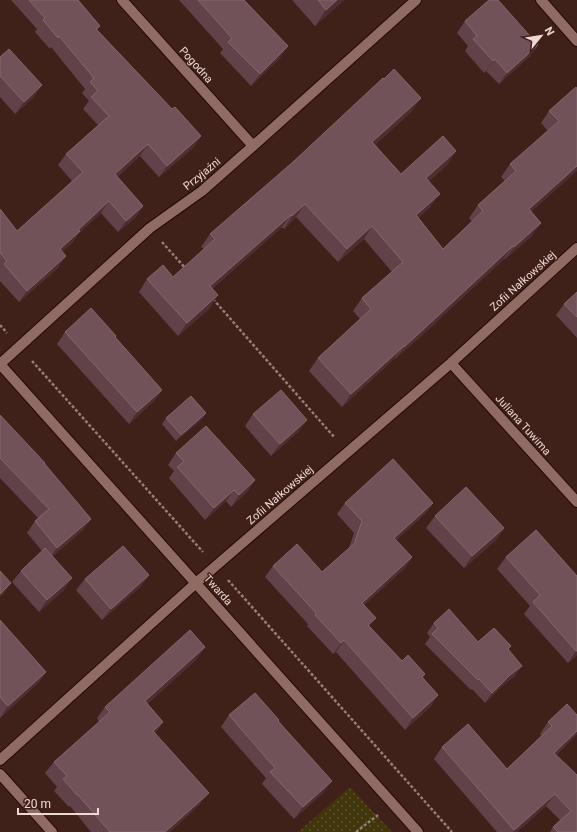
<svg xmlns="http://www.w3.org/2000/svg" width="577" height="832" font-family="Roboto,sans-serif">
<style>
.park{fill:url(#park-dots)}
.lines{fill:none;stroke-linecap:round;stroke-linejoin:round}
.street-casing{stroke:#240905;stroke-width:12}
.path{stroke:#987e78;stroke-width:2.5;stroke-dasharray:3 2;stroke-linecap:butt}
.street{stroke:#8f6b63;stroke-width:10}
.wall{fill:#624249}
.shaded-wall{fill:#4e2e30}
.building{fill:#715258;stroke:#85676b}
.labels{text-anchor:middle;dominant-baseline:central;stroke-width:3;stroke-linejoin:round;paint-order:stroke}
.street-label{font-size:11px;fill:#edd8d3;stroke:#3f211a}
</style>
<defs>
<pattern id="park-dots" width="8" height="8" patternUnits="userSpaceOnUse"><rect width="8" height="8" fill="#41350c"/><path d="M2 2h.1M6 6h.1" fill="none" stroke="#5d522e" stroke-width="1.8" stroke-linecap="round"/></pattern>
</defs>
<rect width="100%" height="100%" fill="#3f211a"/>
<path class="park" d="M350,787l42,45h-94z"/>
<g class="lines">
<defs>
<path id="street" d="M122,0l131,146
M541,0l36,41
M451,363l126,139
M0,364l418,468
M0,364l150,-136 52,-37 51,-45 163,-146
M0,760l196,-177 255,-220 126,-115
M0,774l52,58"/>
</defs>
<use href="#street" class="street-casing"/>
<path class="path" d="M162,242l24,27
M213,299l122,139
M0,325l7,8
M32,361l171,191
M228,580l224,252
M356,832l22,-17"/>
<use href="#street" class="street"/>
</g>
<path class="wall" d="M11,0h67l22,26 -3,4 75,79 29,27 -8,12 -34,29 -19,-21 -23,21 26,29 -8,12 -17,14 -17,-19 -23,21 -6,9 -10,9 -4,16 -39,34 -19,-21v-72l17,22 55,-50 -14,-16 8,-11 32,-29 -15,-16 6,-8 -7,-8 3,-4 -34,-42 -1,2 -15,-17 2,-3z
M179,0h65l36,58 -29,28 -31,-33 3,-4z
M292,0h52l-29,26z
M465,21l73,24 -9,12 -30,27 -13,-13 -2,2 -19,-22 3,-5 -11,-13z
M0,57l34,40 -19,17 -15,-17z
M576,87l-45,125 1,24 -27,23h-1l-86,80 -23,20v-1l-53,49 -33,-36 9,-13 42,-39 -7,-8 9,-13 30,-26 -28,-33 -26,23 -42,-45 -12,12 -2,-2 -69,61 -3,20 -32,28 -39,-44 8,-13 26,-2 31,-28 -3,-2 9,-13 202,-123 -37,34 26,29 47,-10 -19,17 2,25 -13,12 25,31 29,-27 -3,-4 9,-13 27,-24 -4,-4 9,-13 38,-33 -7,-8 8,-12z
M577,292v46l-21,-23 8,-11z
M65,332l50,5 47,53 -8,11 -25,23 -72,-80z
M206,413l-4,6 -26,22 -14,-17 4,-6z
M253,414l46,17 -28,25 -26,-30z
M0,415l44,49 47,55 -8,11 -30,26 11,34 -25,22 -27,-30 9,-11 21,-20 -15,-18 8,-12 3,-3 -38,-40z
M176,453l79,27 -8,12 -16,15 -5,-6 -21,19 -36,-42 5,-7 -6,-6z
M345,503h88l-8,11 -29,26 16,17 -8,12 -40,36 5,22 33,34 23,13 -3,4 16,17 -8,12 -25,23 -69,-78 -3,2 -11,-12 -15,-16 1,-2 -43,-47 8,-11 49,6 27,-24 5,-15 -17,-19z
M435,516l69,12 -8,12 -32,28 -38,-40z
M506,557l71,19v79l-9,8 -44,-49 6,-8 -33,-37z
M149,575l-9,12 -38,33 -26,-30 9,-11z
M0,620l46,52 -8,11 -38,35z
M434,623l44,19 30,8 7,26 -12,9 -18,18 -13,-14 -1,1 -46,-46 5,-7 -3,-4z
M197,659l-50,45 16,18 -8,11 45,71 -30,28h-79l-21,-26 -1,1 -15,-16 3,-4 -12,-14 9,-11 45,-40 -2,-4 8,-11z
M229,715l49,6 46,71 -30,27 -32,-35 4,-6 -45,-51z
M548,722l29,12 -21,21 21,77h-27l3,-5 7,-7 -14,-14 -29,26h-20l-63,-73 8,-12 65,22 35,-33 -2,-2z"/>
<path class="shaded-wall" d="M337,0h7l-29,26 11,-16z
M538,45l-9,12 -30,27 8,-11z
M288,46l-8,12 -29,28 9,-12z
M495,59l-9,12 -2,2 9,-12z
M42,85l-8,12 -19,17 9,-12z
M421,98l-9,13 -48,44 8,-13z
M201,136l-8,12 -34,29 8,-11z
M148,144l-8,12 -34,30 9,-12z
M456,151l-8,13 -31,27 9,-13z
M577,166v5l-57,51 9,-13z
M440,194l-9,12 -24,22 9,-13z
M109,201l-8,12 -23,21 -6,9 -20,18 8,-12 18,-19z
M305,204l-9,13 -12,12 8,-13z
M143,206l-8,12 -17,14 8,-11z
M291,215l-9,12 -81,71 9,-12z
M541,223l-9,13 -27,23 9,-12z
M372,226l-8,13 -26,23 9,-13z
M513,246l-9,13 -86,80 -23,20 9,-12z
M66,256l-8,12 -39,34 8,-11z
M218,295l-8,13 -32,28 9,-13z
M404,346l-9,12 -53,49 9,-13z
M162,390l-8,11 -25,23 8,-12z
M206,413l-4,6 -26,22 5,-6z
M307,420l-8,11 -28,25 9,-12z
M255,480l-8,12 -16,15 8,-12z
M234,490l-8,11 -21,19 9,-12z
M433,503l-8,11 -39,36 8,-12z
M91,519l-8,11 -34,29 8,-11z
M504,528l-8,12 -32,28 8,-12z
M412,557l-8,12 -50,45 8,-11z
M149,575l-9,12 -38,33 9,-11z
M72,578l-8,12 -25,22 8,-12z
M11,583l-8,12 -3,2v-3z
M376,618l-8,11v-4z
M344,640l-8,12 -3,2 8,-11z
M205,647l-8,12 -61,54 9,-12z
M577,651v4l-9,8 8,-12z
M522,666l-7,10 -12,9 -18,18 7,-10 18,-18z
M46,672l-8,11 -38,35 8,-12z
M438,695l-8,12 -25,23 8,-12z
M163,722l-8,11 -2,-2z
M577,731v3l-31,30 8,-11z
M332,781l-8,11 -30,27 9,-12z
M209,793l-9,11 -30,28h-5z
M555,794l-9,12 -29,26h-4z"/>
<path class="building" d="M29,0h49l22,26 -4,3 76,80 3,-2 26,29 -34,30 -19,-22 -33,30 28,32 -17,15 -17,-20 -31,29 2,1 -20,18 6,7 -39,35 -23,-27 3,-3 -7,-8v-44l17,22 66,-59 -17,-18 43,-38 -18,-19 7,-6 -8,-9 4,-4 -35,-42 -1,2 -15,-18 2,-2z
M198,0h46l44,46 -28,28 -32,-32 4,-4z
M318,0h19l-11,10z
M489,0h9l40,45 -31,28 -12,-14 -2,2 -20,-22 4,-3 -12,-15z
M9,49l33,36 -18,17 -24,-26v-19z
M394,69l27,29 -49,44 29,32 42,-38 13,15 -30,27 14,16 -24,21 27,34 40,-38 -5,-6 38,-34 -6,-7 49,-43 -10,-10 27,-24 1,2v77l-48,43 12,14 -27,24 -1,-1 -86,80 -23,21v-1l-53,48 -33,-36 53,-49 -9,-11 41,-36 -31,-36 -25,23 -42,-45 -13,12 -1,-1 -81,71 8,9 -31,28 -40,-44 16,-14 10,12 42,-38 -5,-5 83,-72 90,-84 1,1z
M577,292v25l-13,-13z
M91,308l25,28 -1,1 47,53 -25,22 -72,-80z
M281,390l26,30 -27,24 -27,-30z
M191,396l15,17 -25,22 -15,-17z
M0,415l45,48h-1l47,56 -34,29 -22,-27 14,-12 -49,-51z
M206,426l49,54 -16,15 -5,-5 -20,18 -37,-41 7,-6 -8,-8z
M393,459l40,44 -39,35 18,19 -50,46 14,15 -8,7 34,36 6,-6 17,19 -3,3 16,18 -25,23 -69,-78 -3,3 -11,-12 -15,-16 1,-2 -43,-47 24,-22 25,28 34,-30 -1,-1 7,-20 -17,-18z
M466,487l38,41 -32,28 -37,-40z
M536,530l41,46v75h-1l-43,-49 7,-7 -34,-38z
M123,546l26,29 -38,34 -26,-30z
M45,548l27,30 -25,22 -26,-29z
M0,571l11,12 -11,11z
M449,609l29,33 16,-14 17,18 -3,3 14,17 -12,9 -18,18 -13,-14 -1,1 -46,-46 6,-6 -4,-5z
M0,620l46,52 -38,34 -8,-9z
M190,630l15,17 -60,54 18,21 -10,9 56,62 -44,39h-55l-32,-37h-1l-14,-16 4,-3 -13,-14 56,-50 -5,-5z
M255,693l24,27 -1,1 54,60 -29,26 -33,-35 5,-4 -46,-53z
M567,704l10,11v16l-23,22 23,22v57h-19l-5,-5 18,-16 -16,-17 -41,36 -72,-83 26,-23 39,45 45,-43 -4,-4z"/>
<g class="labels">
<g class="street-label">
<text transform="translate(196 65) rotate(48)">Pogodna</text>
<text transform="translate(202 174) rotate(-39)">Przyjaźni</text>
<text transform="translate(523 281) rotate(-42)">Zofii Nałkowskiej</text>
<text transform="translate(523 425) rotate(48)">Juliana Tuwima</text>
<text transform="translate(280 495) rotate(-41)">Zofii Nałkowskiej</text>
<text transform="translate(218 590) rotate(48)">Twarda</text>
</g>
</g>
<g transform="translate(541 36) rotate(60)" stroke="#3f211a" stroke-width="3" paint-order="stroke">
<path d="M0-3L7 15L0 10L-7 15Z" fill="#edd8d3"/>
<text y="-6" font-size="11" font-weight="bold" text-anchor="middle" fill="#edd8d3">N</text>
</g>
<path d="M18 808v6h80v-6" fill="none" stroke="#edd8d3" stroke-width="2"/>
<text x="24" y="808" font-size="12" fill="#edd8d3" stroke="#3f211a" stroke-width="3" paint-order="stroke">20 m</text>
</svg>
